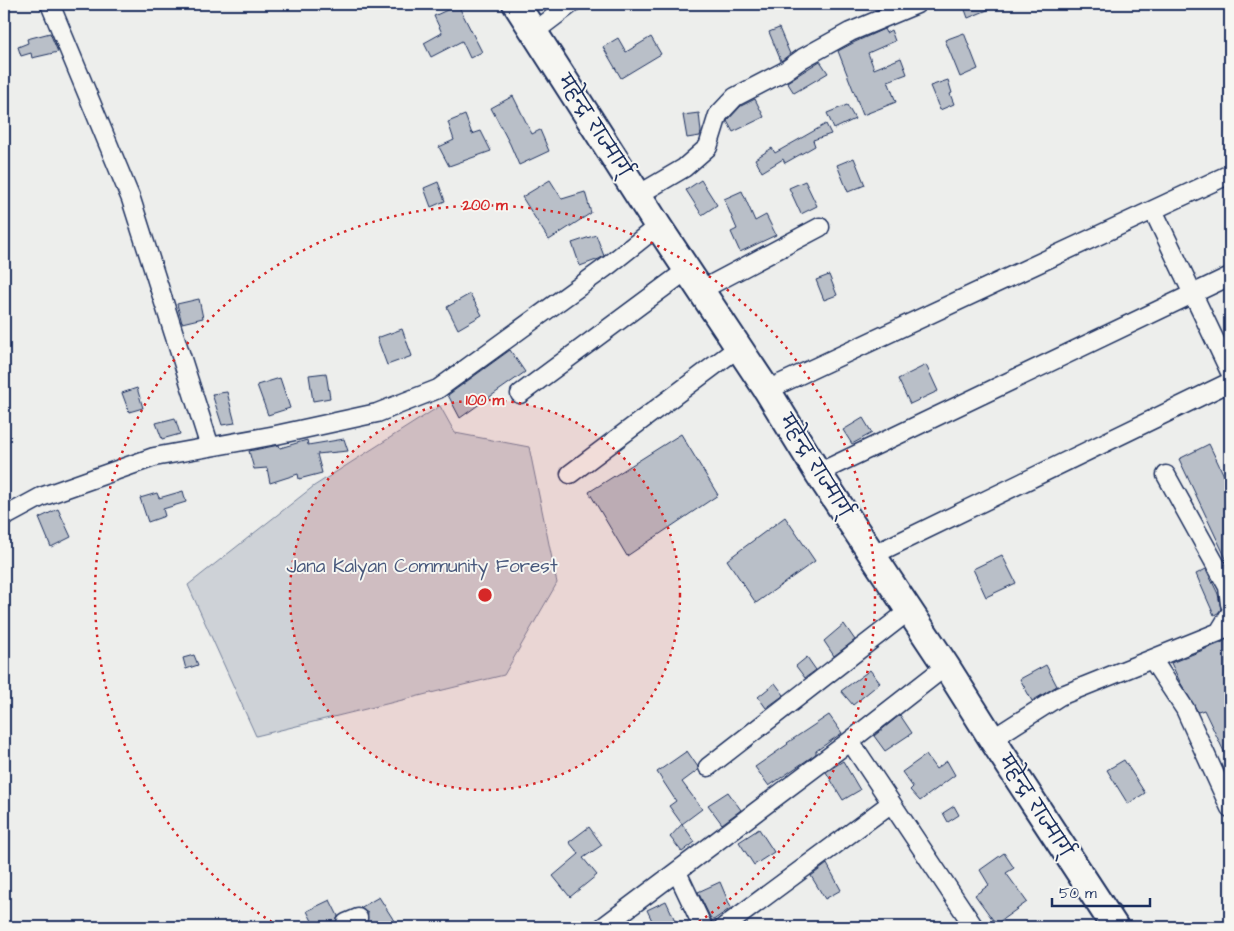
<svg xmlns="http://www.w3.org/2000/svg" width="1234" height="931" font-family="'Architects Daughter','Playpen Sans Deva',sans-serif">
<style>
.green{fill:#ced2d7;stroke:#74809a}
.building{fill:#b9bfc8;stroke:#1b2f5e}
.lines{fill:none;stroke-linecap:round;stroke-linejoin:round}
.minor-casing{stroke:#1b2f5e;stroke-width:21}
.highway-casing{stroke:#1b2f5e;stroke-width:30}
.minor{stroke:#f6f6f2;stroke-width:18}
.highway{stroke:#f6f6f2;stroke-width:26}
.ring{fill:none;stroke:#d62828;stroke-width:2.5;stroke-dasharray:2.5 5}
.labels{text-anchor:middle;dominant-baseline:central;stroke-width:4;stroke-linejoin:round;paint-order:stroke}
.street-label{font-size:19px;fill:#1b2f5e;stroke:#f6f6f2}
.park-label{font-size:19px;fill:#48587c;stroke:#f6f6f2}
.centre{fill:#d62828;stroke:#f6f6f2;stroke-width:2.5}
.ring-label{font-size:15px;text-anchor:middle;font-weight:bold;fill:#d62828;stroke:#f6f6f2;stroke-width:4;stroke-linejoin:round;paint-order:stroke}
</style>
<rect width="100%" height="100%" fill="#edeeec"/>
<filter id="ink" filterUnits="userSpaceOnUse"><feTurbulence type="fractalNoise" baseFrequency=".02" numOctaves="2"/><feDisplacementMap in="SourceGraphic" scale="10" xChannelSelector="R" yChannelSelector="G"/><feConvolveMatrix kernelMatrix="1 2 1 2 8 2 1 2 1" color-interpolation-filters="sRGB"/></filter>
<g filter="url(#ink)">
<path class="green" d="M440,406l15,27 74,14 28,136 -53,92 -248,61 -68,-151 126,-99z"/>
<path class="building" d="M963,4h39l-34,14z
M458,5l24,47 -12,6 -8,-17 -31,16 -7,-14 18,-10 -8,-17z
M779,28l11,26 -9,7 -12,-29z
M884,29l2,4 5,-3 4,11 -27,12 6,16 27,-11 6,16 -19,7 8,21 -33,13 -25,-64 17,-9z
M50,33l8,19 -26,6 -1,-5 -10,3 -3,-9 10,-4 -1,-4z
M964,33l14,36 -18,8 -15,-37z
M651,37l10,17 -40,24 -18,-31 15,-9 8,14z
M820,61l8,12 -34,20 -7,-11z
M948,80l4,13 -2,1 4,10 -14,6 -10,-24z
M513,96l19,38 8,-4 9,21 -30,14 -9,-21 -19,-36z
M755,99l9,18 -31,15 -6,-11 14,-15z
M847,105l8,14 -21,10 -7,-16z
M699,113l2,19 -1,4 -13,2 -4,-23z
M465,115l7,19 9,-3 10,20 -42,15 -10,-19 15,-7 -6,-18z
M826,124l5,10 -18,6 2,6 -30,17 -2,-4 -21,13 -7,-13 17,-11 3,5z
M854,158l11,27 -17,7 -11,-27z
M550,180l12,19 23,-7 6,21 -42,27 -27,-43z
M701,180l16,25 -15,10 -16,-25z
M805,181l12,25 -16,8 -12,-26z
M438,182l7,19 -14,6 -7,-19z
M742,191l13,30 11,-6 10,20 -36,17 -9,-20 6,-3 -13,-30z
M596,235l8,21 -5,3 -19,7 -8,-23z
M829,275l8,20 -13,5 -8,-20z
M470,294l12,21 -24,14 -11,-22z
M199,299l4,19 -21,5 -5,-19z
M402,329l10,27 -25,9 -10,-27z
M510,350l15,22 -65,46 -12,-23z
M926,365l12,26 -28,13 -12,-25z
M326,373l4,25 -17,3 -4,-26z
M280,378l10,30 -22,7 -11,-30z
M137,388l6,20 -14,4 -7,-19z
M227,392l8,31 -13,2 -10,-31z
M175,418l5,16 -18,5 -6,-16z
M863,418l9,15 -20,11 -9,-14z
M681,434l37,61 -91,61 -38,-64z
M344,439l4,12 -31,3 5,19 -23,6 -1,-5 -28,9 -3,-15 -13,1 -5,-18 30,-6 1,3 27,-8 1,5z
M1209,444l21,44v79l-51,-108z
M183,491l3,11 -23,7 2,7 -17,6 -8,-24 17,-5 2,5z
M58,509l13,28 -20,10 -12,-29z
M785,517l30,44 -59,42 -29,-43z
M1002,555l14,28 -30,14 -13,-28z
M1206,569l12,25 3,15 -3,4 -4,2 -18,-41z
M844,624l11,16 -21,16 -10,-15z
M1230,634v130l-26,-54 -6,2 -18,-30 -9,-19 52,-21z
M194,655l4,10 -12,4 -3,-11z
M807,657l9,13 -11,8 -9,-12z
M1046,665l11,21 -25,15 -12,-22z
M870,670l10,13 -27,22 -12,-14z
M775,683l9,12 -18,13 -8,-11z
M829,715l13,18 -26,18v3l-47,32 -14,-19 33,-23 -1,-1z
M900,715l12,18 -27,18 -11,-15z
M687,751l11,16v3l-16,12 20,27 -20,15 -13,-18 7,-5 -19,-29z
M926,755l10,14 11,-8 8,14 -35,26 -10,-11 3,-3 -11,-15z
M1124,760l21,33 -17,11 -21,-34z
M843,761l17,29 -17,10 -17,-28z
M728,792l13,18 -19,14 -14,-19z
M954,806l5,9 -11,7 -5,-9z
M682,824l13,18 -13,10 -12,-15z
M589,827l13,18 -19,13 14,17 -27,22 -17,-21 26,-22 -10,-12z
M759,829l15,23 -20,13 -15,-23z
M1004,853l10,15 -8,5 21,29 -31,22 -21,-29 14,-10 -9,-15z
M827,864l14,26 -16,9 -14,-23z
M720,882l11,26 -19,13 -14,-29z
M379,897l19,30h-28l-3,-5 1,-9 -8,-5z
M330,900l8,16 -2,6 -11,5h-10l-8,-16z
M666,901l12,26h-23l-8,-17z"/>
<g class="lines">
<defs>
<path id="minor" d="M50,4l81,195 79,248
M534,32l37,-28
M638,195l46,-27 24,-21 10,-32 17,-18 50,-26 18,-13 47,-26 67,-28
M1153,210l77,162
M701,290l119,-63
M767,390l463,-216
M520,394l167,-124
M818,473l412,-197
M570,474l169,-127
M1166,475l62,112 2,17
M4,517l37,-20 113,-40 122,-22 101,-22 61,-24 171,-124 49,-39
M873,555l357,-173
M1152,659l33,50 45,99
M992,739l68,-43 159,-64 11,-18
M850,741l124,186
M708,767l202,-157
M677,872l26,55
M347,927l-1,-4 12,-5
M603,927l247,-186 96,-75
M724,927l166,-123"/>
<path id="highway" d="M516,4l142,222 109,164 51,83 128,193 46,73 123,188"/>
</defs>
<use href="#minor" class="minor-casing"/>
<use href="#highway" class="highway-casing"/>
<use href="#minor" class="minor"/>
<use href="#highway" class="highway"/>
</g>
</g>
<circle cx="485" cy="595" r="195" fill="#d62828" fill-opacity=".12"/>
<g class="ring">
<circle cx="485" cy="595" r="195"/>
<path d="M278 926A390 390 0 1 1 692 926"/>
</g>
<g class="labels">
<g class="street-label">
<text transform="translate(594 126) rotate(57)">महेन्द्र राज्मार्ग्</text>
<text transform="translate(815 466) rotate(58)">महेन्द्र राज्मार्ग्</text>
<text transform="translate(1035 806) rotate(57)">महेन्द्र राज्मार्ग्</text>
</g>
<g class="park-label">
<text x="422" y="566">Jana Kalyan Community Forest</text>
</g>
</g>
<circle cx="485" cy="595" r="8" class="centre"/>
<g class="ring-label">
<text x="485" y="210">200 m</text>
<text x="485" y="405">100 m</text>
</g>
<rect width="1234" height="931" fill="none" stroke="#f6f6f2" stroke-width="20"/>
<rect x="10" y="10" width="1214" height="911" fill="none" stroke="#1b2f5e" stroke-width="2" filter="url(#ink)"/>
<path d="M1052 898v8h98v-8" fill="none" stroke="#1b2f5e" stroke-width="2.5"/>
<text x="1059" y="898" font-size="15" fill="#1b2f5e" stroke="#f6f6f2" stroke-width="4" paint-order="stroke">50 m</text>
</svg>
